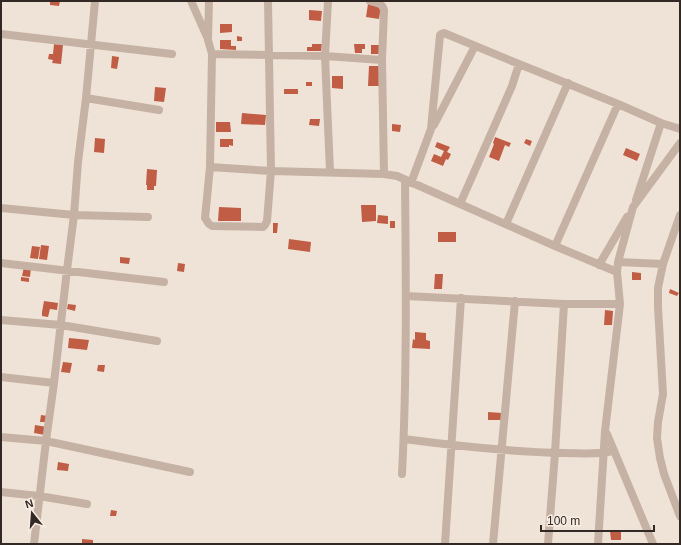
<svg xmlns="http://www.w3.org/2000/svg" width="681" height="545" font-family="Arial,sans-serif">
<style>
.building{fill:#c05d44}
.lines{fill:none;stroke-linecap:round;stroke-linejoin:round}
.street{stroke:#c6b2a4;stroke-width:8}
</style>
<rect width="100%" height="100%" fill="#efe3d7"/>
<path class="building" d="M50,1h10l-1,5 -9,-1z
M368,4l13,2 -2,13 -13,-2z
M309,10l13,1 -1,10 -12,-1z
M220,24h12v8l-12,1z
M237,36l5,1v4h-5z
M220,40h11v6h5v4l-16,-1z
M54,44l9,1 -2,19 -9,-1 1,-3 -5,-1 1,-5h4z
M312,44h10l-1,7h-14v-4h5z
M354,44h11v5h-3v4h-7z
M371,45h9v9h-9z
M112,56l7,1 -2,12 -6,-1z
M369,66h11l-1,20h-11z
M332,76h11v13l-11,-1z
M306,82h6v4h-6z
M155,87l11,1 -2,14 -10,-1z
M284,89h14v5h-14z
M242,113l24,2 -1,10 -24,-1z
M310,119h10l-1,7 -10,-1z
M216,122h14l1,10h-15z
M392,124l9,1 -1,7 -8,-1z
M495,137l16,6 -2,4 -4,-2 -6,16 -10,-4 5,-13 -1,-1z
M95,138l10,1 -1,14 -10,-1z
M220,139h13v7l-4,-1v2h-9z
M526,139l6,2 -2,5 -6,-3z
M437,142l13,5 -3,5 4,2 -3,6 -2,-1 -3,7 -12,-5 3,-7 7,3 3,-6 -9,-4z
M626,148l14,6 -3,7 -14,-6z
M147,169l10,1 -1,16h-2v4h-7v-5h-1z
M361,205h15v16l-14,1z
M219,207l22,1v13h-23z
M378,215l10,1v8l-11,-1z
M390,221h5v7h-5z
M273,223h5l-1,10h-4z
M438,232h18v10h-18z
M289,239l22,3 -1,10 -22,-3z
M41,245l8,1 -2,14 -8,-1z
M32,246l8,1 -2,12 -8,-1z
M120,257l10,1 -1,6 -9,-1z
M178,263l7,1 -1,8 -7,-1z
M24,267l7,1 -1,9 -8,-1z
M632,272l9,1v7h-9z
M435,274h8l-1,15h-8z
M21,277l8,1v4l-8,-1z
M670,289l9,4 -2,3 -8,-3z
M44,301l14,2 -1,7 -7,-1 -2,8 -6,-1v-4z
M68,304l8,1 -1,6 -8,-2z
M605,310l8,1 -1,14h-8z
M415,332l11,1v7l4,1v8l-18,-1 1,-9 2,1z
M69,338l20,2 -2,10 -19,-2z
M63,362l9,1 -2,10 -9,-1z
M98,365h7l-1,7 -7,-1z
M488,412l14,1 -1,7h-13z
M41,415l7,1 -1,6h-7z
M35,425l12,2 -2,8 -11,-2z
M58,462l11,2 -1,7 -11,-1z
M111,510l6,1 -1,5h-6z
M621,530v10h-10l-1,-9z
M82,539l11,1v4h-11z"/>
<g class="lines">
<path class="street" d="M191,1l16,36
M209,1l-1,39 4,14 -2,113 -5,51 4,6 3,2 51,1 2,-2 2,-4 4,-50 -3,-170
M328,1l-3,55 5,116
M370,1c7,2 12,2 14,9l-2,50 2,114
M1,34l171,20
M212,54l113,2 57,4
M86,98l73,12
M434,125l41,-79
M210,167l61,4 113,3 13,2 158,70 62,26
M411,183l20,-54 9,-94 1,-1 3,-1 75,31
M636,200l25,-77
M460,204l52,-118 7,-22 99,40 43,19 19,6
M1,208l73,7 74,2
M680,215l-17,49 -5,24v19l5,87 -5,28 -1,16 3,20 4,16 16,42
M506,224l62,-141
M555,246l63,-142
M618,262l45,2
M1,263l163,19
M599,265l28,-48
M406,296l158,8h56
M1,320l60,5 96,16
M1,377l53,6
M607,434l46,110
M1,437l45,4 144,31
M404,439c53,7 106,13 160,14 16,0 33,2 49,-2
M402,474c5,-98 4,-196 3,-294
M1,492l38,4 48,8
M34,544l12,-103 8,-58 13,-113 7,-55 4,-53 8,-64 9,-97
M445,544l16,-246
M493,544l22,-243
M548,544l7,-91 9,-149
M598,544l7,-113 15,-127 -3,-32 1,-10 15,-55 47,-64"/>
</g>
<rect width="681" height="545" fill="none" stroke="#322925" stroke-width="4"/>
<g transform="translate(32 513) rotate(343)" stroke="#f8ede3" stroke-width="3" paint-order="stroke">
<path d="M0-3L7 15L0 10L-7 15Z" fill="#322925"/>
<text y="-6" font-size="11" font-weight="bold" text-anchor="middle" fill="#322925">N</text>
</g>
<path d="M541 525v6h113v-6" fill="none" stroke="#322925" stroke-width="2"/>
<text x="547" y="525" font-size="12" fill="#322925" stroke="#f8ede3" stroke-width="3" paint-order="stroke">100 m</text>
</svg>
